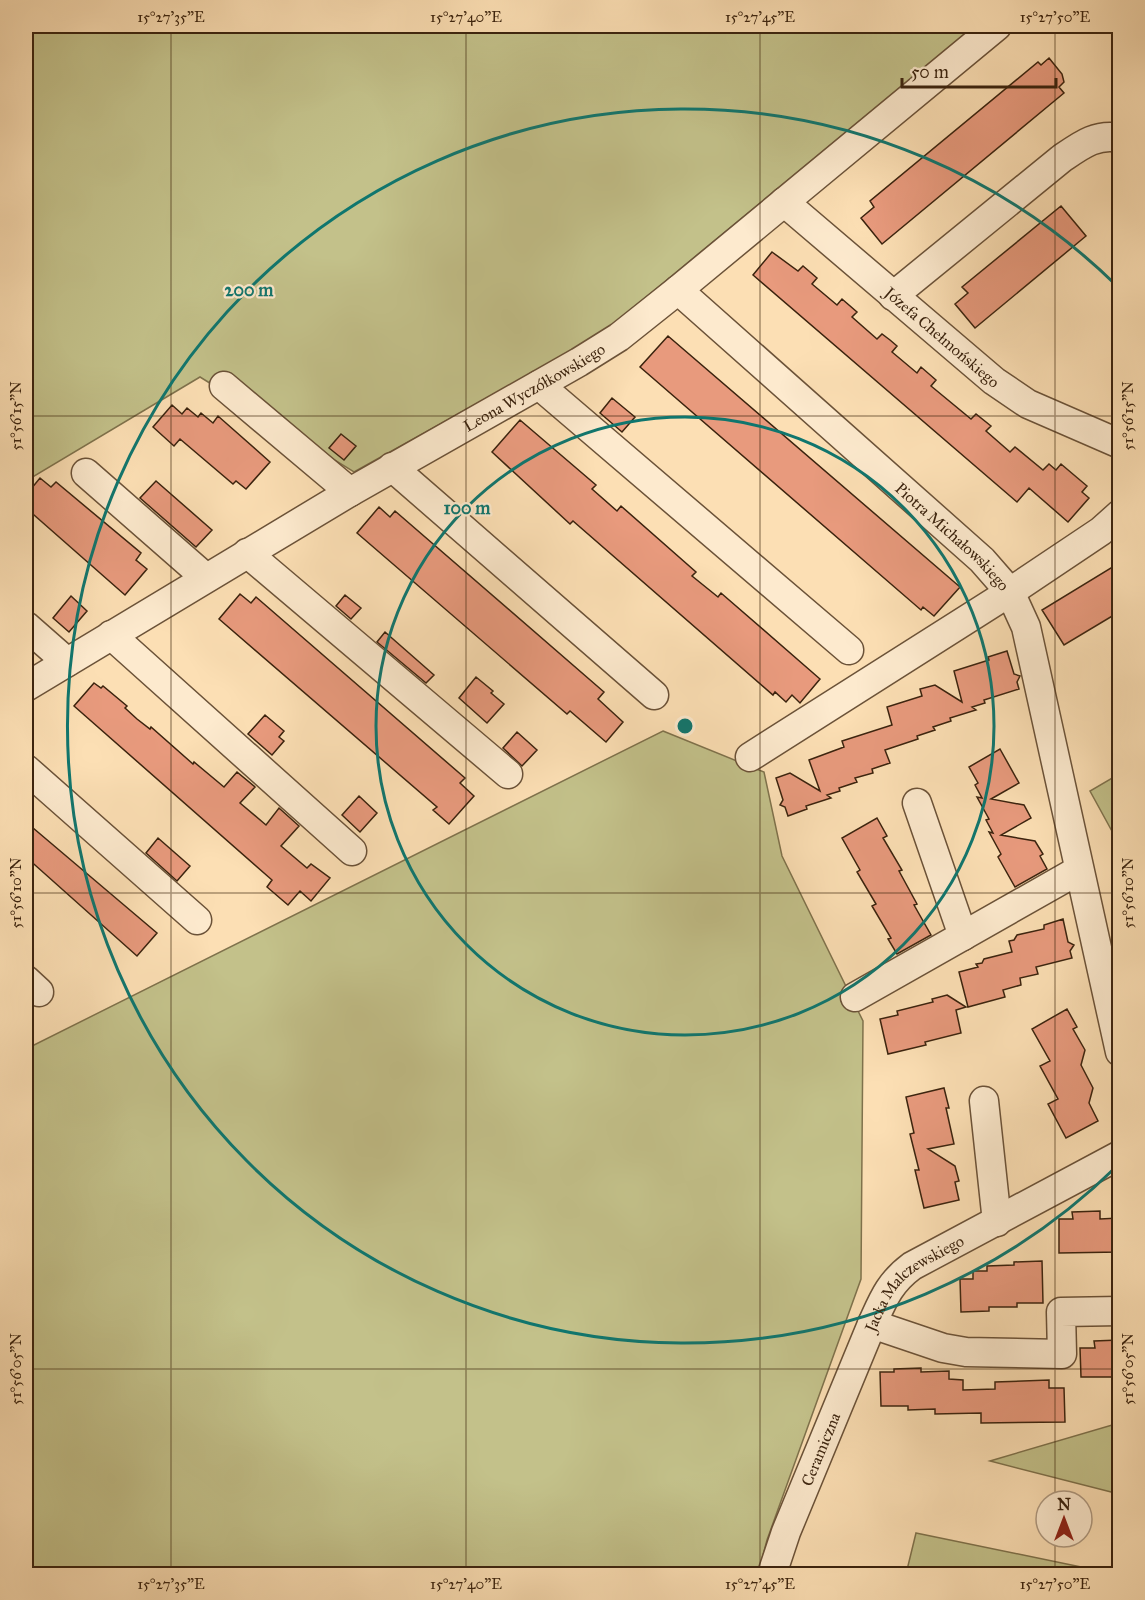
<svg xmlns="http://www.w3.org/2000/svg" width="1145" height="1600" font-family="'IM FELL Great Primer',serif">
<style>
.green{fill:#c3c18a;stroke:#7f724c;stroke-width:1.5}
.building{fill:#e89a7d;stroke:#3b230e;stroke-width:1.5}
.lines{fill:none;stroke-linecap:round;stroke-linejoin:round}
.minor-casing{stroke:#6b5238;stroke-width:31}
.minor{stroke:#fdeace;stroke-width:28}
.ticks{fill:none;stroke:#3b230e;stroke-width:1.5;stroke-opacity:0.45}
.ring{fill:none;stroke:#0f766e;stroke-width:3}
.labels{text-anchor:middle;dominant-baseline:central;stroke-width:4.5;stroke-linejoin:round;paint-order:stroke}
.street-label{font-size:16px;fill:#3b230e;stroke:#fdeace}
.centre{fill:#0f766e;stroke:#fdeace;stroke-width:3}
.ring-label{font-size:18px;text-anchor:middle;font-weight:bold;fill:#0f766e;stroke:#fdeace;stroke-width:4.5;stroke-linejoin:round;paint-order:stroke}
.neatline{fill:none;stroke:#3b230e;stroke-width:2}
.ticks-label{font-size:15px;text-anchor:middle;fill:#3b230e}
</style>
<rect width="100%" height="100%" fill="#fcdfb4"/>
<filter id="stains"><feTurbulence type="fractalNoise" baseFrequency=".00333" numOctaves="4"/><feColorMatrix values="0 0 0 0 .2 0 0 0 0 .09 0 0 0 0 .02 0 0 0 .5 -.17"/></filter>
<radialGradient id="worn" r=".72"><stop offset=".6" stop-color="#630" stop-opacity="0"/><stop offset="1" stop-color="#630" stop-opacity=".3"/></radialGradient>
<path class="green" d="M26,26h949l-375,309 -246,137 -154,-95 -174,104z
M663,731l101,41 18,84 81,165 -2,258 -94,261 -9,34h-732v-525z
M1119,774v70l-29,-53z
M1119,1423v71l-129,-33z
M916,1533l199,41h-209z"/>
<path class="building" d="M1049,58l13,16 2,8 -5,5 5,6 -182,151 -21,-26 13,-11 -4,-6 168,-139 3,3z
M1061,206l25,30 -111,92 -20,-24 13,-11 -6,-6z
M772,252l26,19 5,-5 14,12 -5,6 25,21 5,-6 15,13 -5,5 25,22 5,-5 8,6 7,6 -5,6 25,21 4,-6 15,13 -5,6 40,33 5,-5 15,12 -5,5 24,21 5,-5 28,23 6,-6 7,6 5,-6 26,22 -5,6 7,6 -21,24 -39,-34 -12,14 -264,-227z
M668,336l292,251 -26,29 -11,-9 -2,3 -281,-243z
M612,398l23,19 -13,15 -22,-19z
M172,405l10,9 5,-6 11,9 3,-4 12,10 5,-7 52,46 -24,27 -10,-8 -3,3 -53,-45 -6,7 -21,-19z
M520,420l76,65 -4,4 25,22 4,-5 75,66 -4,4 26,21 3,-4 99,86 -20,24 -8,-8 -6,7 -11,-10 -2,3 -200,-174 -3,3 -78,-72z
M341,434l15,12 -12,14 -15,-12z
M40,478l11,9 5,-5 85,71 -5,7 11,9 -22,26 -99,-87v-13z
M156,481l56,49 -16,17 -56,-49z
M379,507l11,10 5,-6 209,181 -6,7 25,23 -17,20 -36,-31 -3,3 -210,-181z
M1119,563v49l-55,33 -22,-35z
M240,594l11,9 5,-6 209,181 -5,5 14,13 -25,28 -16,-14 4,-3 -218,-188z
M345,595l16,13 -10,11 -15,-13z
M71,596l16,15 -18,21 -16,-14z
M385,632l49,43 -8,8 -49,-41z
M1007,651l7,23 6,2 -3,6 2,7 -35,11 1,3 -13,4 4,3 -26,8 1,3 -18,6 2,3 -18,6 1,3 -33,11 5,13 -18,6 1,4 -18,5 2,4 -18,6 1,3 -13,4 4,3 -25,8 1,3 -19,7 -3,-9 -5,-2 3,-5 -7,-22 14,-5 30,18 -11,-31 35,-13 -2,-6 50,-16 -5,-18 35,-11 -2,-7 15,-4 27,17 -8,-31 35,-11 -1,-3z
M476,677l17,14 -2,2 13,11 -17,19 -28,-25z
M94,683l7,5 2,-2 24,20 -2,2 12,11 13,10 1,-2 42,37 1,-2 30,25 13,-15 18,15 -15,16 26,22 13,-17 20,18 -18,20 26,22 4,-4 19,14 -19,23 -11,-10 -12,14 -21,-18 5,-7 -198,-174z
M265,715l19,16 -5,6 5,4 -12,14 -24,-21z
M517,732l20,18 -15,16 -19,-18z
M1000,749l19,34 -28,16 33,6 7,13 -30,17 34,6 8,13 -3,2 7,13 -32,18 -17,-30 3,-3 -12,-22 4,1 -7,-13 3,-1 -12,-22 5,1 -7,-13 3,-2 -9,-16z
M359,796l18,17 -17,19 -18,-17z
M877,818l10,18 -4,2 19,32 -3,1 18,33 -3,1 17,30 -34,19 -9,-15 3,-1 -19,-32 4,-2 -19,-32 3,-2 -18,-32z
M26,822l131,111 -20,23 -111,-99z
M158,838l32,28 -13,15 -31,-28z
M1063,919l5,23 6,3 -4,6 2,7 -36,9 2,7 -18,4 1,7 -18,5 2,7 -37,10 -9,-35 19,-5 -2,-3 6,-1 2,-4 28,-7 -3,-11 5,-1 3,-5 27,-6v-4z
M947,995l19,12 -10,3 5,23 -36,9 1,3 -38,9 -8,-35 18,-4 -1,-4 36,-9 -1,-3z
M1067,1009l10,18 -4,2 12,21 -4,15 12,23 -4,15 9,18 -32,17 -18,-34 10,-5 -18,-33 10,-5 -18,-32z
M944,1088l5,20h-3l8,36 -26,5 27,17 4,15 -4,1 4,18 -35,8 -9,-38h4l-9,-36 4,-1 -8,-36z
M1100,1211v8l19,-1v34l-60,1v-34h14l-1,-7z
M1042,1261l1,42h-26v4h-28v4l-28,1 -1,-33h13v-8h14v-5l27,-1v-3z
M1119,1340v37h-38l-1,-29h15l-1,-7z
M921,1368v4l28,-1v8l14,1v10l32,-1v-7l54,-2v8h15l1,34 -84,1v-10l-46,1v-5l-27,1v-4h-27l-1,-34h14v-3z"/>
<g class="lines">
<defs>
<g id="minor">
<path id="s1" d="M784,202l210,179 34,23 92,40"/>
<path id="s2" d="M678,290l304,270 28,32 16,35 94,425"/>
<path d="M893,296l168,-137c19,-13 35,-26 59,-21"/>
<path d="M539,385l310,265"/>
<path d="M224,386l126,106"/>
<path d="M392,467l262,228"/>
<path d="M86,473l120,105"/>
<path d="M247,553l261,221"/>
<path d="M26,626l41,36"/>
<path d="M111,635l241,216"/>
<path id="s3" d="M26,687l324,-195 229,-130 40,-25 59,-47 319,-264"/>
<path d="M750,757l260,-165 91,-61 19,-17"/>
<path d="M26,769l171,151"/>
<path d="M917,803l46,133"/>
<path d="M26,980l13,12"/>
<path d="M855,997l224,-127"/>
<path d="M984,1101l13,121"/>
<path d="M872,1324l71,24 23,4 96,2 -1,-42 59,-1"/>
<path id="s4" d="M772,1574l14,-42 86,-208c11,-24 17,-41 40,-58l208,-111"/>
</g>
</defs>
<use href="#minor" class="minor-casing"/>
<use href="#minor" class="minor"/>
</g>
<path class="ticks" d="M171,26v1548M466,26v1548M760,26v1548M1055,26v1475M26,416h1094M26,893h1094M26,1369h1094M1055,1537v37"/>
<g class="ring">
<circle cx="685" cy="726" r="309"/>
<path d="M1117 1166A617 617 0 1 1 1117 286"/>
</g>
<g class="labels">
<g class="street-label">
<text stroke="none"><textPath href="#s1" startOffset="208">Józefa Chełmońskiego</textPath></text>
<text stroke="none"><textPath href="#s3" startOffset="590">Leona Wyczółkowskiego</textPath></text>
<text stroke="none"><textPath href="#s2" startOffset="369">Piotra Michałowskiego</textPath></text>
<text stroke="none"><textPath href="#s4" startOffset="330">Jacka Malczewskiego</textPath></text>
<text stroke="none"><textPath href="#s4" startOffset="134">Ceramiczna</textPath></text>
</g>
</g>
<circle cx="685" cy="726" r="9" class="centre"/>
<g class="ring-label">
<text x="249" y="296">200 m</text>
<text x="467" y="514">100 m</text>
</g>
<rect width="1145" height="1600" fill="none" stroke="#fcdfb4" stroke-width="66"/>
<g transform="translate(1064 1519)"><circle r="28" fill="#fdeace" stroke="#af9a81" stroke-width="1.5"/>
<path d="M0-4.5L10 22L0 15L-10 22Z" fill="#8f2418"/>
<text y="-9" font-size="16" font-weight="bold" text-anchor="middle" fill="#3b230e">N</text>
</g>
<path d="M902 78v9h154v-9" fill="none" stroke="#3b230e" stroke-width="3"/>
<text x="911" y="78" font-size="18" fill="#3b230e" stroke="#fdeace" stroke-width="4.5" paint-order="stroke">50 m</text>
<rect x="33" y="33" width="1079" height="1534" class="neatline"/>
<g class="ticks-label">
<text x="171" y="22">15°27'35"E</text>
<text x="466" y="22">15°27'40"E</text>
<text x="760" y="22">15°27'45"E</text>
<text x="1055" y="22">15°27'50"E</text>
<text transform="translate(16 416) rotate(-90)" y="5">51°56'15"N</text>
<text transform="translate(1128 416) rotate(-90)" y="5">51°56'15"N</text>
<text transform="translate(16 893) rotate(-90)" y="5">51°56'10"N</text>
<text transform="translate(1128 893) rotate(-90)" y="5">51°56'10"N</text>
<text transform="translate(16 1369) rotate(-90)" y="5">51°56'05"N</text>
<text transform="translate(1128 1369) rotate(-90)" y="5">51°56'05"N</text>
<text x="171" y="1589">15°27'35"E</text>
<text x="466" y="1589">15°27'40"E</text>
<text x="760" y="1589">15°27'45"E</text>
<text x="1055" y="1589">15°27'50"E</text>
</g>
<rect width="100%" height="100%" filter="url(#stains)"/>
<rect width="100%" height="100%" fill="url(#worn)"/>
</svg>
